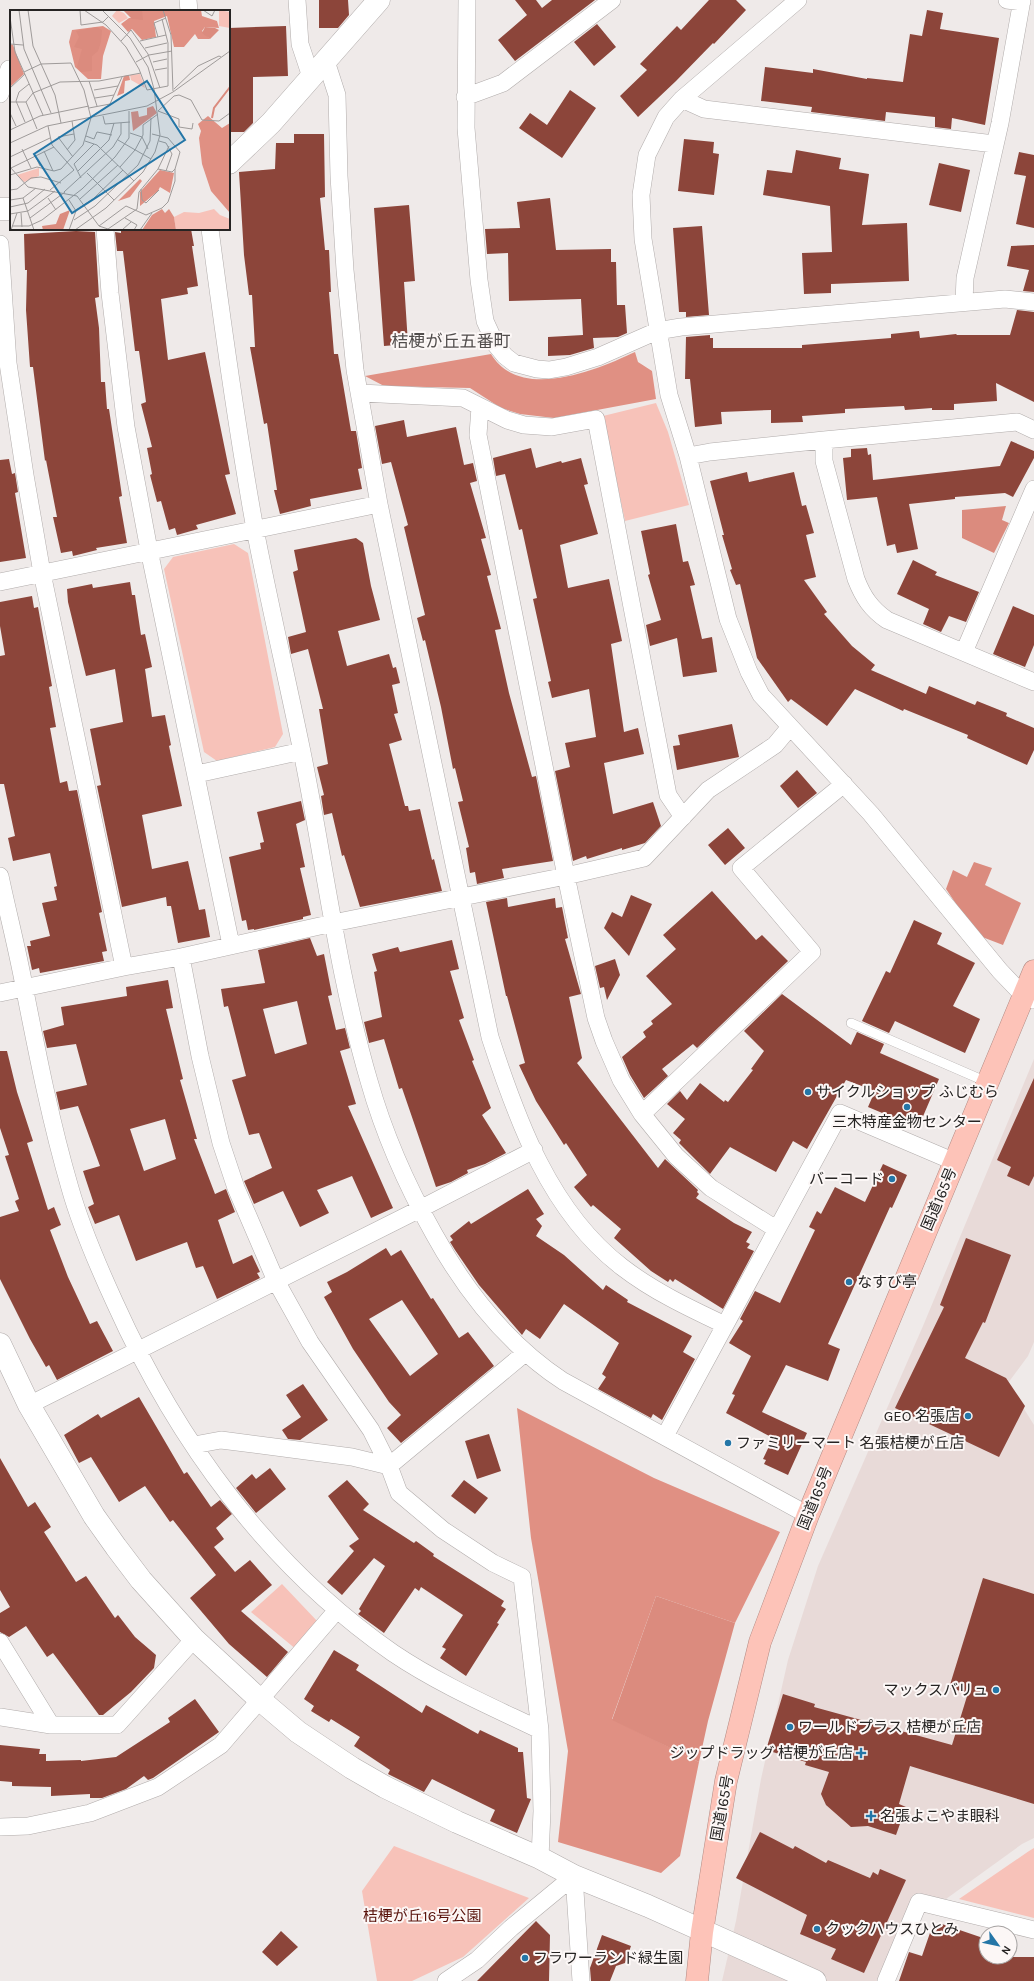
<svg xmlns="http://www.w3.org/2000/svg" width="1034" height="1981" font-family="Karla,'Noto Sans JP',sans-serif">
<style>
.built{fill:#e8dad8}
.green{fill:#f7c2b9}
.forest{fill:#e09083}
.water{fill:#db8b7e}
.building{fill:#8c453a;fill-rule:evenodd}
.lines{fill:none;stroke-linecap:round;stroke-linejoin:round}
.lane-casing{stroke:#b1acab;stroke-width:10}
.street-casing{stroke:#b1acab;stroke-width:18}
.secondary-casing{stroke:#b1acab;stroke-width:23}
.highway-casing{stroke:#b28b84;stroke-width:23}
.lane{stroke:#fff;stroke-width:9}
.street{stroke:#fff;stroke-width:17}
.secondary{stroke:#fff;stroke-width:22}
.highway{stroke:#fdc3b8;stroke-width:22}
.poi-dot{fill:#2476a7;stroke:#fcf7f6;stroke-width:1.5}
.labels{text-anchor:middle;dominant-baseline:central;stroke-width:4;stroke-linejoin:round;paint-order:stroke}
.poi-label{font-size:15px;fill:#262423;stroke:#fcf7f6;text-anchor:start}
.street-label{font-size:15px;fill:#262423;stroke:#fcf7f6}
.park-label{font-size:15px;fill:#58110a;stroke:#fcf7f6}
.quarter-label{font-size:17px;fill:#514d4c;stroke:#fcf7f6}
.inset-river{fill:none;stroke:#db8b7e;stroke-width:2}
.inset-road{fill:none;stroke:#9f9b9a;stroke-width:1}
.view{fill:#2476a7;fill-opacity:0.15;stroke:#2476a7;stroke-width:2}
.inset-edge{fill:none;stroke:#262423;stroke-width:2}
</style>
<rect width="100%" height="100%" fill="#efeae9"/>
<path class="built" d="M1034,1059v283l-6,14 -20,27 26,42v413l-12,6 -76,55 -32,-5 -37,87h-155l14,-60 25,-142 27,-119 30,-94 105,-240z"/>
<path class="green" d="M656,403l12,29 21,73 -64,16 -22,-105z
M234,544l14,9 35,181 -8,13 -58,14 -13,-9 -40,-183 9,-12z
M282,1584l36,38 -21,28 -46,-38z
M394,1846l135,52 -66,59 -51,24h-35l-15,-90z
M1034,1848v70l-75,-19 70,-48z"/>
<path class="forest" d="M635,352l3,10 14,9 4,28 -102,19 -34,-4 -19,-6 -31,-20 -86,-2 -19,-10 126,-22c29,48 106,16 144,-2z
M517,1408l137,70 126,54 -45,91 -79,-27 -44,123 87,43 -19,94 -19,17 -103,-31 10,-91 -37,-213z"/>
<path class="water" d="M1006,506l-4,14 7,3 -15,30 -32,-15v-28z
M974,862l18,6 -7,17 36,18 -18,42 -26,-10 -31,-46 7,-19 14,7z
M656,1596l79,27 -27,98 -9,41 -87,-42z"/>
<path class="building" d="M319,0h29l1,15 -11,13h-19z
M515,0h21l6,8 10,-8h43l-80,61 -17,-21 29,-25z
M709,0h27l10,10 -32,34 -1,-1 -37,38 -38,36 -18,-21 27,-26 -7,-6 37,-38 4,4z
M927,10l16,3 -3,16 59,9 -14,87 -33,-7 -1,11 -16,-2v-10l-49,-5 -1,9 -74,-9 1,-5 -51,-6 4,-34 48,6v-4l54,10v-1l36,4 7,-48 12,2z
M597,24l19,23 -22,19 -20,-24z
M286,26l2,50 -35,1v46l-9,9h-15v-104z
M570,90l26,18 -34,50 -43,-30 11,-15 17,12z
M294,134h30l1,63 -5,1 5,52h4l2,42h-2l5,62h4l13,77h5l6,37 -4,1 4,20 -52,10 1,7 -31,8 -6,-24h3l-10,-67 -3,1 -14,-77h5l-3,-52h-3l-5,-40 -5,-83 36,-3 1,-26h18z
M684,139l30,3 -1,11 6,1 -5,41 -36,-4z
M796,150l45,8 -2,11 30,5 -7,51 45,-2 2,58 -78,3v9l-27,1 -2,-41 30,-1 -2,-46 -67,-11 4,-25 25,3z
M1019,152l15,3v73l-18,-4 10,-48 -12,-2z
M939,163l31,7 -9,42 -32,-7z
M550,198l6,52 55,-1v13h5l1,43h8l2,28 -9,4 -25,1 1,10 -24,7 -22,1v-19l35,-2 -2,-36 -72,2 -1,-48 -21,1 -2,-25 35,-1 -3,-26z
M409,205l6,76 -11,1 4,62 -24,2 -10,-138z
M702,226l7,89 -23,2v-5h-7l-6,-84z
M121,229h70l3,17h-2l6,40 -11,2 1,6 -27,5 7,61 37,-8 25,122 -5,1 11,39 -40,11 2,4 -21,6 -2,-7 -6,2 -8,-29 -4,1 -7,-27 2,-1 -5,-26 5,-1 -11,-43 5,-2 -7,-51h-4l-12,-100h-6l-2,-19 6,1z
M76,231l19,1 4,65 -4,1 4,30 2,54h4l2,27h2l13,87 -3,1 8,46 -31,5 1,2 -24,6 -1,-5 -11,2 -8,-36h4l-11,-57 -1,1 -12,-94h-3l-4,-57 1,-40h-2l-1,-36z
M1034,245v47l-11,-1 6,-21 -22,-4 4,-19v-1z
M1017,310l17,2v90l-38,-19 1,18 -43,3v6h-22v-2l-27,2 -1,-4 -59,3v4l-43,3 1,6 -32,1v-13l-50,2 1,12 -27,3 -5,-48h-5l1,-42 24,-2v3h3v10h89v-3l89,-7v-4l28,-3 1,7 36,-4 1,1h53z
M404,420l3,17 49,-10 8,38 9,-2 4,18 -7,2 16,55 -5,1 10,36 -4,1 14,53 -6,1 14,63 23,84 4,-1 17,85 -51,8 2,9 -27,6 -2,-12 -5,1 -4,-25 3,-1 -11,-45 5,-1 -8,-33 -2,1 -12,-62 -16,-67 -2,1 -6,-23 8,-3 -21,-88 4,-2 -17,-63 -9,2 -7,-38z
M1011,441l23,10v7l-21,39 -8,-4 -50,4v2l-46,5 9,45 -21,4 -2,-9 -8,2 -10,-49 -30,3 -4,-42 8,-1v-8l16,-1 1,7 3,-1 2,26 127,-14z
M531,448l5,20 25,-7 1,2 19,-5 7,26 -4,1 14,49 -38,11 8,43 41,-9 13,62 -11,3 13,88 14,-4 6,26 -40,9 9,51 40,-12 8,24 -16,17 -23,7v-2l-35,11 -1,-3 -13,5 -18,-90 15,-4 -5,-24 31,-6 -7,-48 -37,9 -4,-16 3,-1 -18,-82 4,-1 -4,-18 -11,-51 -3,1 -14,-56 -9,2 -3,-18z
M9,459l3,15 3,-1 3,19 -3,1 11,65 -26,4v-102z
M747,472l2,10 45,-10 8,34 4,-1 8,28 -8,2 10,42 -12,3 23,32 -3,2 28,32 23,19 -4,5 55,24 3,-8 46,19 2,-4 30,12 -1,3 28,12v22l-7,15 -60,-27 1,-3 -64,-26 -1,2 -48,-22 -28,37 -36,-27 -3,3 -31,-44 -17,-74 -4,1 -6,-15 2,-1 -10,-34h2l-14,-54z
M676,524l7,38 5,-1 7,24 -5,1 12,53 10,-2 5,35 -34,5 -6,-39 -27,8 -4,-21 15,-5 -13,-45 2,-1 -9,-43z
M356,538l7,5 8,43 9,34 -42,11 9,35 42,-12 4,14 3,-1 4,16 -8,2 6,28 -4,1 8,26 -13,4 16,62h3l1,5 11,-2 12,51 2,-1 8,32 -82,16 -16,-52 -2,1 -10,-43 -8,2 -3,-19 3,-1 -7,-28 11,-3 -9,-55h4l-15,-60 -17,5 -3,-17 18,-5 -13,-60 5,-2 -4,-20z
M913,560l24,12 -2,3 44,17 -13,30 -17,-6 -8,16 -18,-8 6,-15 -32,-15z
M130,582l2,13h3l6,40 4,-1 7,33 -7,2 7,48 13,-2 6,30 -2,1 13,60 -40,9 10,54 36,-8 11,49 6,-1 5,28 -32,6 -7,-37h-4l-1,-9 -44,10 -25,-121 4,-1 -11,-56 33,-7 -8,-53 -29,7 -18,-74 -1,-13 25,-5 1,4z
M32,596l2,12 4,-1 14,79 -3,1 7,40 -6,1 10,55 7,-2 2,10 8,-1 25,122 -3,1 8,38 -5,1 2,9 -64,12 -1,-5 -7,2 -5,-24h4l-1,-5 20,-5 -8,-33 15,-3 -3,-13 3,-1 -7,-33 -37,8 -5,-23 7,-2 -11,-52h-4v-128l5,-1 -5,-29v-24z
M1013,606l21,9v30l-9,22 -32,-13z
M732,724l7,33 -62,13 -4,-24 7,-1 -2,-10z
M797,770l20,23 -19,15 -18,-22z
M301,801l4,19 -9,4 9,43 -5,1 11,47 -8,2v2l-49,11v-1l-6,1 -2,-10 -4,1 -13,-64 32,-8 -1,-6 4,-1 -7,-30z
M728,828l17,20 -20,17 -17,-20z
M712,891l44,49 6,-5 26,26 -91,87 -4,-4 -31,25 6,7 -24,22 -14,-23 -8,-18 24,-20 -3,-5 10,-8 -2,-3 21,-17 -26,-28 30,-27 -13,-14z
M631,895l21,9 -23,52 -25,-28 8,-16 10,5z
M507,898l1,9 47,-9 1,10 6,-1 6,31 -3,1 16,55 -12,3 13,61 -5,5 81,105 7,-9 33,31 -1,2 2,2 -3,4 38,25 18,9 -6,10 4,2 -3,4 7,3 -31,58 -48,-30 -2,3 -3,-3 -2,3 -17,-11 -37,-33 7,-9 -28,-24 -2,2 -17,-20 13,-12 -21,-32 -2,2 -28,-44 -17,-36 6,-2 -18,-67h-1l-20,-94z
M914,920l28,13 -5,11 38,19 -22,43 27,13 -15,34 -70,-32 -6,12 -27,-12 24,-50 4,2z
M310,938l7,18 7,-2 8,41 -4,1 8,34 9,-2 5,20 -10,3 16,53 -8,2 45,102 -22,10 -19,-42 -35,14 12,23 -29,14 -17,-36 -29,13 -10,-23 28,-13 -13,-35 -10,2 -17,-55 14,-4 -18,-70 -4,1 -3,-18 44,-6 -7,-33zM297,1001l10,43 -32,10 -12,-45z
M452,940l7,29 -9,2 14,47 -5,2 15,40 -2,1 19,47 -9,7 24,38 -21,11 -18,6 1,3 -17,9 -15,5 -34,-99 -3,1 -15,-50 -15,4 -5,-21 18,-5 -8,-45 3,-1 -5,-17 26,-7 2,5z
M615,959l5,16 -13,25 -3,-13 -4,1 -5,-22z
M168,980l5,28 -7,1 17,70 -3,1 17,59h-3l21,55 11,-5 9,23 -17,8 15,44 19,-9 8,17 -3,1 3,5 -43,21 -14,-33 -7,2 -9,-26 -51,19 -17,-46 -24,9 -7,-17 6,-3 -11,-33 17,-5 -22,-60 -18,4 -4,-18 31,-7 -11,-41 -29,4 -4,-17 21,-6 -3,-18 66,-11 -1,-9zM165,1119l11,40 -32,12 -14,-42z
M782,994l69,51 6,-13 27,12 -4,9 59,26 -21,49 -50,-21 7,-16 -29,-11 -39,69 -14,-8 -17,31 -46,-25 -20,27 -31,-31 2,-3 -8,-7 12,-14 -18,-15 13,-13 7,9 13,-17 24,19 1,-2 3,2 25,-32 -2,-1 13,-18 -20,-20z
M0,1051h7l10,41 16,49 -6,2 21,67 6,-3 7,18 -11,5 18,47 22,47 7,-3 16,30 -56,29 -8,-15 -3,2 -16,-28 -30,-60v-62l19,-6 -4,-10 4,-2 -14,-43 4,-1 -9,-27z
M1034,1078v98l-5,10 -22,-10 4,-9 -14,-7z
M883,1164l24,11 -15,33 -2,-1 -62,137 12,5 -12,32 -42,-16 -24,47 45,21 -19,42 -24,-11 2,-4 -3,-1 10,-21 -47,-25 9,-18 -3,-1 19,-38 -22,-13 14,-22 -3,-2 15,-28 25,12 35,-73 -6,-3 8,-16 4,3 14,-27 30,15z
M528,1189l16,25 -8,5 6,7 -6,10 28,19 39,35 3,-5 22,15 -1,2 65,34 -9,16 12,7 -33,61 -9,-6 -2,4 -53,-29 8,-12 -4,-3 17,-31 -55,-39 -24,35 -14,-10 -4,6 -43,-50 -24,-35 -5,-8 3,-2 -3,-4 19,-15 2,3z
M966,1238l45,17 -26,68 -2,-1 -18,36 41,20 19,28 -26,51 -104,-49 49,-101 -4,-2z
M386,1248l5,8 10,-6 30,49 2,-1 26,40 9,-6 26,34 -93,77 -14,-15 14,-13 -12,-13 -36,-53 -29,-52 8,-5 -5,-10 20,-10zM402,1300l36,54 -28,22 -41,-57z
M303,1384l25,36 -28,20 -12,-1 -6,-9 19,-13 -15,-22z
M139,1397l45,77 3,-2 24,35 9,-7 12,14 -16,14 8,11 -10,8 21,25 15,-12 22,25 -31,26 47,41 -21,25 -38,-33 -39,-46 26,-23 -43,-55 -3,2 -25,-36 -26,16 -28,-45 -12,6 -15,-28 34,-21 3,4z
M489,1434l12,37 -24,8 -12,-38z
M0,1458l28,49 7,-5 16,25 -7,5 32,50 10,-6 29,42 3,-3 17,22 21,18 -2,13 -23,24 -28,23h-4l-46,-62 -6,4 -21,-31 -17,11 -9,-5v-19l10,-6 -10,-17z
M270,1468l16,21 -30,24 -20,-25 16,-14 4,5z
M347,1480l22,24 -6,6 51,33 2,-2 18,13 -1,2 71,45 -3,5 5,3 -9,14 2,1 -33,52 -26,-18 6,-9 -4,-2 21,-32 -42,-28 -2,4 -4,-3 -31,45 -26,-19 3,-3 -2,-2 26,-43 -11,-8 -32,37 -15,-13 27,-31 -5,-5 10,-7 -31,-43z
M464,1480l24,18 -13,16 -24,-18z
M983,1578l51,16v210l-124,-38 -11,38 7,3 -10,28 -28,-9 -17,1 -25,-22 -5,-11 8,-22 -24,-7 1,-3 -40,-12 17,-56 32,10 -1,3 138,38 16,-52 -19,-5z
M334,1650l25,15 -3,5 66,43 4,-8 52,29 2,-4 38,18v4h5l4,46 4,1 -14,34 -27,-12 5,-11 -63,-31 -8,13 -36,-18 2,-4 -36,-24 6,-9 -29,-18 -2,3 -18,-11 3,-5 -10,-7z
M195,1699l24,33 -66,46 -5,2 -4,-4 -18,13 -24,9h-12v-4l-39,2v-9l-39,-1v-4l-12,-1v-36l40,4 -1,5h7v7l35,-1v1l35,-4 54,-35 -2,-4z
M760,1832l33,17 2,-3 31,17 2,-3 42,18 3,-6 5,3 2,-6 26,11 -42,93 -33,-14 5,-10 -36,-15 7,-19 -71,-37z
M536,1921l14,14 -1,46h-72z
M939,1923l47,16v18h48v24h-135l10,-29 13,4 9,-26 5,2z
M281,1931l17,16 -21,19 -15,-14z
M602,1935l29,11 -6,17 -9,3 -6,15h-19l-1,-13z"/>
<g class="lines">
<defs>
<path id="lane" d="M851,1023l136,59"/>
<path id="street" d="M188,0l1,11
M297,0l3,44 11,33
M467,0l-1,128 13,152 6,41 11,24 9,11 9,7 23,6 12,1 17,-3 32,-10 59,-26 24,-4 324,-28 29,3
M798,0l-116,99 -16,18 -19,38 -6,40 2,44 26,156 19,61 40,163 21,53 12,23 110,119 129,157 24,25 10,4
M1007,0l15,2
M326,61l11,34 2,81 6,94 10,100 24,134 111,533c27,83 60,175 132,230 31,24 67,41 103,58
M0,94l9,-25
M465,97l38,-14 109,-83
M682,99l22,10 290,35
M105,229l5,64 16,134 23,123 82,395
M210,229c13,100 27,201 45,300 14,73 31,145 46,218 23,111 36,225 68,334 15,53 38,105 65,153 32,58 73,110 129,147l245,134
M0,244l8,119 17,112 17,98 82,394
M964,302l1,-24 35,-155 22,-123
M360,393l103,5 44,22 17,5 28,2 44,-8 72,376 15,22
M480,407l-2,28 88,441 30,142 8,23 17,39 21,34 34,42 35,32 65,41
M824,440v21l32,118c7,18 15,30 31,41l147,62
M688,456l22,-4 114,-12 193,-18 17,8
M0,582l379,-78
M964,652l70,-163
M197,774l105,-23
M0,876c8,38 18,76 25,115 13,66 26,132 45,197 11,39 28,78 45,115 62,138 153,263 278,350 46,31 97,53 147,77
M181,957l19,99 21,87 15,45 40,93 34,61 61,88 18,36 10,27 44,37 50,33 29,14 18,153 2,81 -2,47
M0,993l124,-26 57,-10 152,-34 233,-47 78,-18 64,-68 67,-45 15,-18
M642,1114l170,-162 -71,-84 103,-84
M29,1405l391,-196 114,-59
M665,1436l175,-323 115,49
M194,1445l27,-5 131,17 37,9
M389,1466l136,-113
M0,1642l51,83
M0,1717l51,8h66l77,-86
M0,1827l28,-1 62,-13 68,-26 63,-42 116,-135
M574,1876l7,105
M446,1981l31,-21 34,-32 63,-52
M886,1981l33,-79 115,28"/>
<path id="secondary" d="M229,163l42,-40 108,-123
M0,209h11
M0,1344l29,61 65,111 22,31 25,33 53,59 65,60 39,33 54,36 33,19 72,35 83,36 34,18 74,30 167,75"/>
<path id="highway" d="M697,1981l5,-49 24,-151 34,-139 48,-127 226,-544"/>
</defs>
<use href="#lane" class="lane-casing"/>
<use href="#street" class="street-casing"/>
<use href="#secondary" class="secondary-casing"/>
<use href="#highway" class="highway-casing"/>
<use href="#lane" class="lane"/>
<use href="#street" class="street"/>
<use href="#secondary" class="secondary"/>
<use href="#highway" class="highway"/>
</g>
<g class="poi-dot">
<circle cx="808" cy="1092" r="4"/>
<circle cx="907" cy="1107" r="4"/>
<circle cx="892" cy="1179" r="4"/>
<circle cx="849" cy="1282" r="4"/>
<circle cx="968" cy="1416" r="4"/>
<circle cx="728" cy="1443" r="4"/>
<circle cx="996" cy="1690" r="4"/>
<circle cx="790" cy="1727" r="4"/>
<path d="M859 1747h4v4h4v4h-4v4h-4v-4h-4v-4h4z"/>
<path d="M869 1810h4v4h4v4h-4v4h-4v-4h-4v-4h4z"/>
<circle cx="817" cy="1929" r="4"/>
<circle cx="525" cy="1958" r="4"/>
</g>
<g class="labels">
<g class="poi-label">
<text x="816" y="1092">サイクルショップ ふじむら</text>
<text x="907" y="1122" text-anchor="middle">三木特産金物センター</text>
<text x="884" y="1179" text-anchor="end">バーコード</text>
<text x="857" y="1282">なすび亭</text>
<text x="960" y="1416" text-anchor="end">GEO 名張店</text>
<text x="736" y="1443">ファミリーマート 名張桔梗が丘店</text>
<text x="988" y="1690" text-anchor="end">マックスバリュ</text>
<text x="798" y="1727">ワールドプラス 桔梗が丘店</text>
<text x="853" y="1753" text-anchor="end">ジップドラッグ 桔梗が丘店</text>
<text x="880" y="1816">名張よこやま眼科</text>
<text x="825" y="1929">クックハウスひとみ</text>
<text x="533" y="1958">フラワーランド緑生園</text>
</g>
<g class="street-label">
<text transform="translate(939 1199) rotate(-67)">国道165号</text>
<text transform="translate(815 1498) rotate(-68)">国道165号</text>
<text transform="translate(722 1808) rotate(-80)">国道165号</text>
</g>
<g class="park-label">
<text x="422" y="1916">桔梗が丘16号公園</text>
</g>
<g class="quarter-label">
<text x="451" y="341">桔梗が丘五番町</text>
</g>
</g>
<g transform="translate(10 10)">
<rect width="220" height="220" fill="#efeae9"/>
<path d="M107,0l7,3 4,5 -9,5 -7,-7zM209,0l11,2v16l-11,-2zM130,64l5,14 -14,-8 -1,-5zM29,158v8l-15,6 -7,-7zM204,199l6,6 10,4v11h-54l-2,-13 10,-5 15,1z" fill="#f7c2b9"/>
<path d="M132,0h59l1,6 15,5 2,7 -14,-1 -3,4 8,8h-12l-3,-5 -11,13h-10l-7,-31 -13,5 2,16 -14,3 -10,-11 -4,3 -7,-8 8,-6h11zM93,16l8,5 -8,25 -2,23h-13l-13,-12 -6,-25 3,-12zM0,34l3,1 11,29 -14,13zM119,65l1,5 -5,1 -1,12 -7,3 7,-20zM143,96l4,7 -24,18 -2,-19 7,-1 1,6 8,-2v-7zM198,106l14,12 8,-5v90l-19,-22 -9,-27 -3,-26 2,-7 -3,-7zM150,160l14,3 -4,20 -10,-6 -2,4 -18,15v-14zM130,169l2,2 -12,16 -12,4zM152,199l3,4 4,-4 5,8 2,13h-34l10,-15z" fill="#e09083"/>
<path d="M113,0h19l1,10 -11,-1zM87,17l5,3 -1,12 -3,9 -6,5v15l-11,1 -4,-5 5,-18 -8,-2 5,-10 -3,-6zM195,17l10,1 4,2 -9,9 -8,-6zM60,200l-7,20h-20l-1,-4 14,-2 4,-10z" fill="#db8b7e"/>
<path class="inset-river" d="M202,108l2,-10 16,-21"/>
<path class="inset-road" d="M9,0l5,39 27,64M18,0l5,36 22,49 6,28M70,0l1,15 22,-3 6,-6M74,0l22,15 20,22 13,22 8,21 21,-4v-43l-6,-24M153,0l8,25 2,56M193,0l9,6 3,-6M0,7l5,35 28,63M148,27l-4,-14 12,-5M111,31l10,-11 17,24 12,34M130,31l26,-6M0,34l13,1M135,38l22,-5M126,52l13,-7 23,-4M143,52l14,-3M145,60l12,-2M79,71l8,25M0,78l15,-14M164,79l24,-23 21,-10 2,1M84,80l24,-4M85,88l19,-3M0,92h16M16,92l7,-9 27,-11 39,-1 42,-8M16,92l11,27M79,98l21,-4 12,-27M148,101l16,-15 5,-1 12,5 11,20 17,1 11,-8M148,101l21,8v8l13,2 1,-6M0,103l6,13M93,106l2,8 25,-2M15,112l-9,-21 3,-9 10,-8M38,116l4,19 22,25 -24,20M0,120l30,-14 49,-10M120,123l12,4 6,12M76,126l8,3 3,-7 15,3M108,130l33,19M75,131l12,4 37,36M149,131l7,2 6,11 -6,17M0,133l37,-17 100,-20 26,-14 57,-41M12,139l9,19M57,140l8,-10 -3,-19M34,141l9,20M25,145l5,11M0,147l40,-19M63,147l-15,-20 16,-3M0,157l18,20 49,9 22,30 9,3 29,-20 2,-17 19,-23 11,-23M110,157l15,-17 8,-15v-10l15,-11M1,158l43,-21M148,159l14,3 3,-3M68,161l31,-31 5,-17M77,163l27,27M0,165l27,-8 17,4 7,-2 22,-24 8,-27 -7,-28 -13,-27 -30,1 -17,8M71,168l-7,-14 20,-20M131,179l1,11 4,3 13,-13M0,180l7,-1 14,-11 10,-1 20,6M54,182l49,-45 8,-13v-11M13,188l11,32M38,188l8,12M70,189l38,-34M0,190l13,-2 13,-10M0,197l18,-4 17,-14M66,200l17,-11 30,-29M11,203l1,14M0,204l18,-3 27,-20M20,208l35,-26M115,208l12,7 -3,5M64,210l21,-14 43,-41 12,-24 1,-23M2,216h17l13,-6 40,-31 33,-32 14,-19v-27M89,216l27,-20 20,9 16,-7 6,-6 7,-21v-12l5,-17 -12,-14 -16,-4M1,220l6,-17M59,220l7,-19 -7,-11M65,220l31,-22 37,-36 12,-20 5,-17 -6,-46 -6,-22 -18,-29 -28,-28M112,220l9,-8M130,220l12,-17"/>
<path class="view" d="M137,71l38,59 -113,73 -38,-59z"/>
<rect width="220" height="220" class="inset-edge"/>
</g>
<g transform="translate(998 1945) rotate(123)"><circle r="19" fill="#fcf7f6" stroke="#a6a3a2"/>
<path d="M0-3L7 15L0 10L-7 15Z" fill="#2476a7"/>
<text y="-6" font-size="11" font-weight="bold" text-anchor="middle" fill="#262423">N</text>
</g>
</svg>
